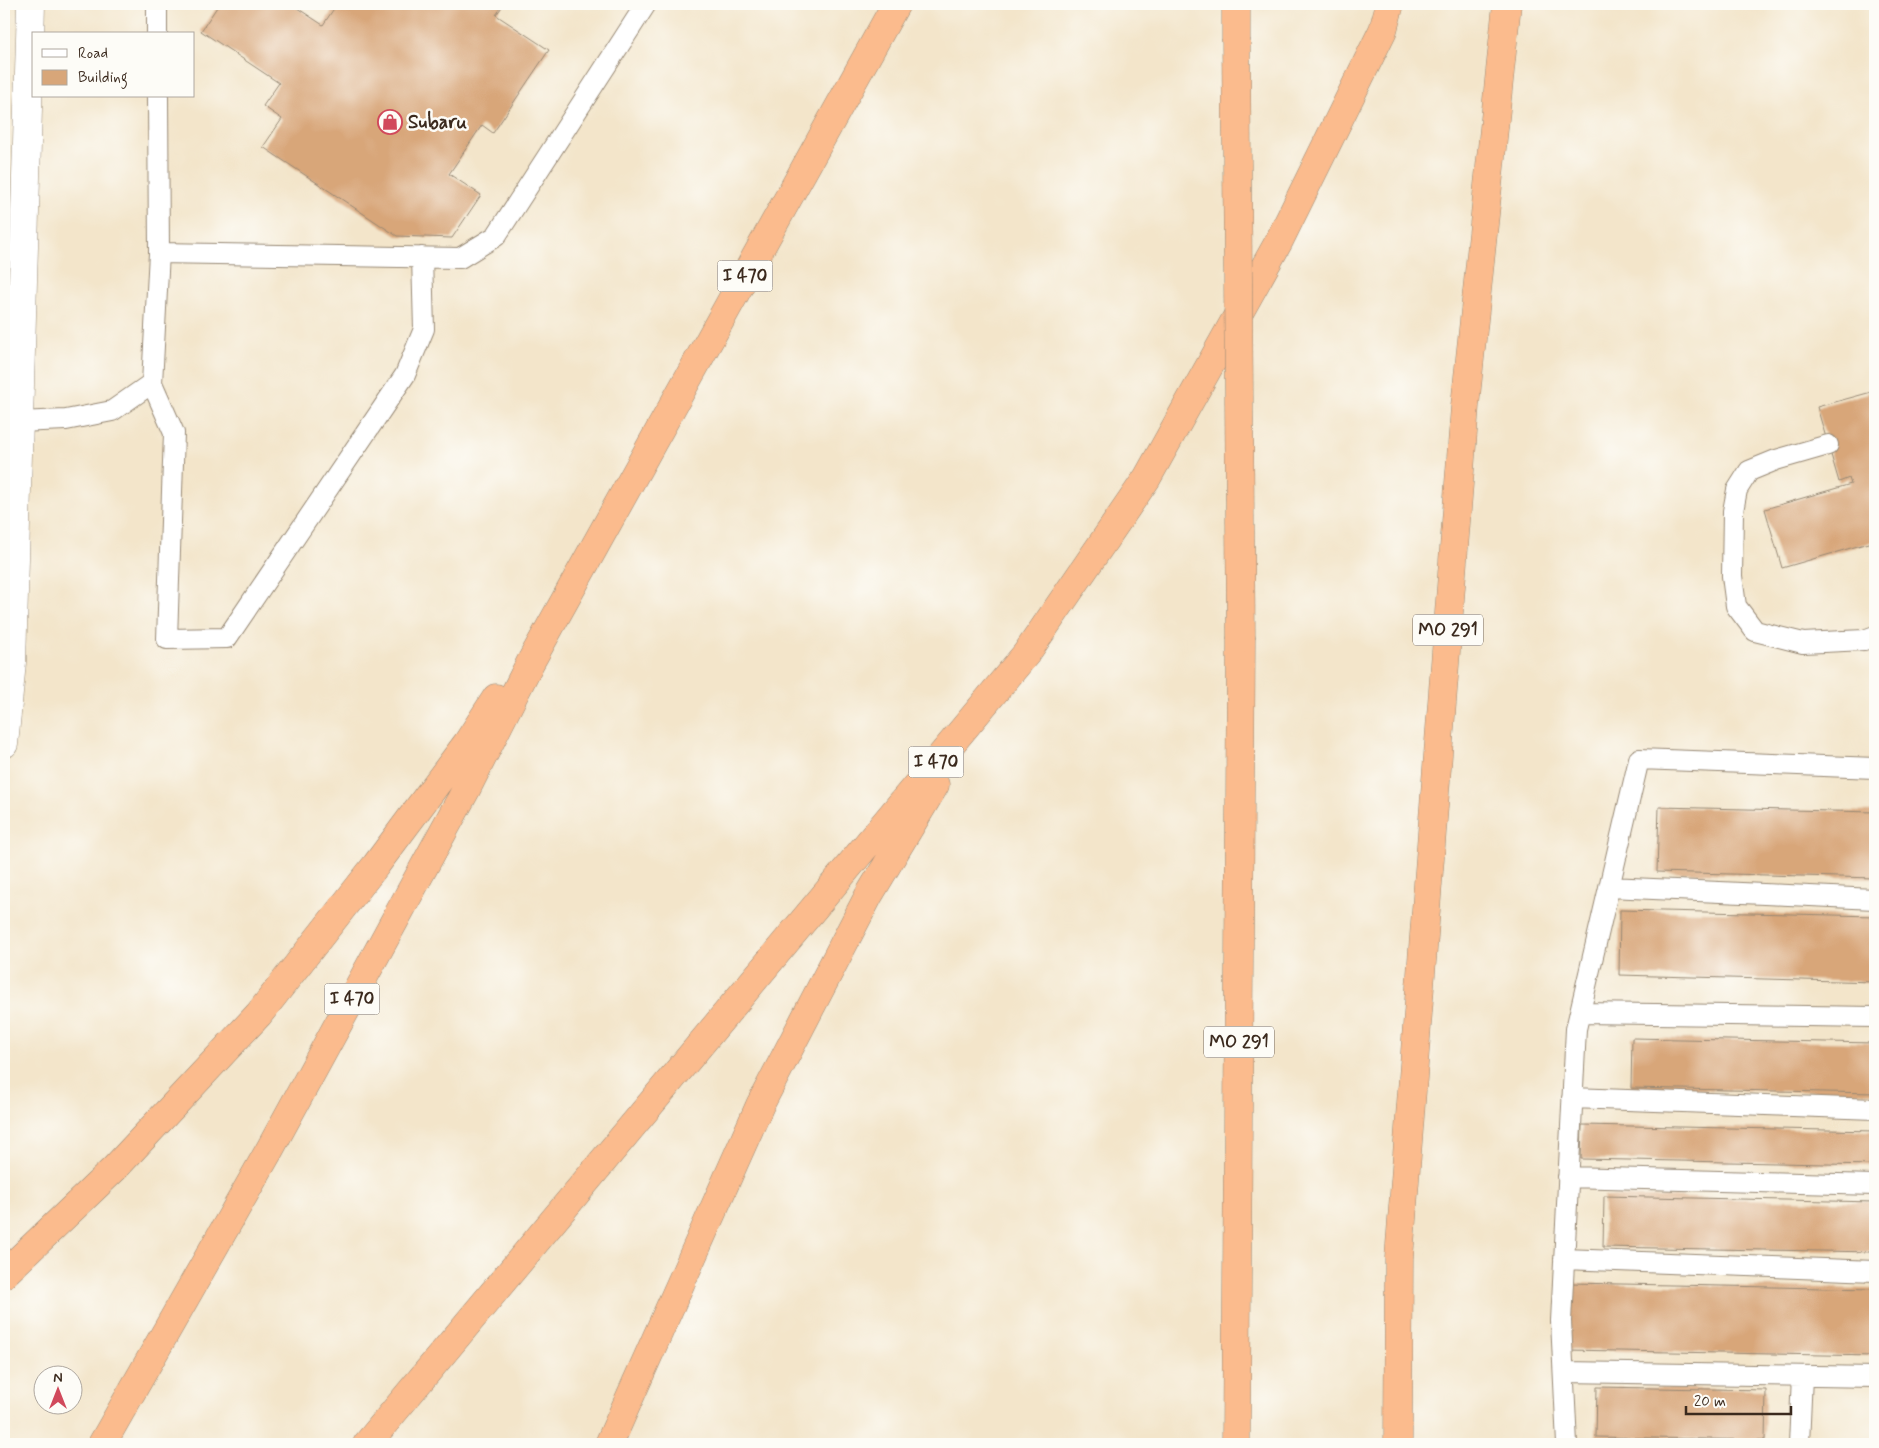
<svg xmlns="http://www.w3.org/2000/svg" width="1879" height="1448" font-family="Mynerve,sans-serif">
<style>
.building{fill:#d8a679}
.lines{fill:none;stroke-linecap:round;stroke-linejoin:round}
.service-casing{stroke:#978874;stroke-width:22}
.tertiary-casing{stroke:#978874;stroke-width:29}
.motorway-casing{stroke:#978874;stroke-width:29}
.service{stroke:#fff;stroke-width:20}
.tertiary{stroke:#fff;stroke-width:28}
.motorway{stroke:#fbbb8d;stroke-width:28}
.motorway-bridge-casing{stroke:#978874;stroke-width:29;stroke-linecap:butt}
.motorway-bridge{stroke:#fbbb8d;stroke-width:28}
.labels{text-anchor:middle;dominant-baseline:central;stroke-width:5;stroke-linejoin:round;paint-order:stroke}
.shield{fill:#fdfcf7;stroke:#75695f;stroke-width:1}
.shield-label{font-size:18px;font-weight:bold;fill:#3b2a1e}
.poi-label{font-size:19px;font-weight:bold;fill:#3b2a1e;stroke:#fdfcf7;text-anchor:start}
</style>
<rect width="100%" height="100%" fill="#fdfcf7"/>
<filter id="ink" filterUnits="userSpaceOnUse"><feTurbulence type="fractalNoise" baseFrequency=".02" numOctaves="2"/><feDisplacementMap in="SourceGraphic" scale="10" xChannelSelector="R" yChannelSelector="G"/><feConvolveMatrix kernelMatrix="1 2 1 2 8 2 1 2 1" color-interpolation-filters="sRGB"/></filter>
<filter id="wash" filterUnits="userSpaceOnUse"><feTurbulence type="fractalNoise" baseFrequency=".0096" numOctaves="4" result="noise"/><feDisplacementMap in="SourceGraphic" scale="20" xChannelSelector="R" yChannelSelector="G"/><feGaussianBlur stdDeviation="1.12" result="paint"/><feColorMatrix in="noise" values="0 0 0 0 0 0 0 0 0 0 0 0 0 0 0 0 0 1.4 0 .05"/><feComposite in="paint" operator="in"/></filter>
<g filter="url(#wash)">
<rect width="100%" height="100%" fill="#f3e5ca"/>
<g id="blocks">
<path class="building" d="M219,4h72l32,21 14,-21h167l-8,11 53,35 -56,83 -11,-8 -33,49 32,21 -29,43 -55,-2 -134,-89 19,-28 -19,-13 16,-23 -78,-52z
M1875,391v150l-93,27 -17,-59 86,-25 -2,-6 -10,4 -22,-75z
M1659,807l216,5v66l-218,-6z
M1620,910l255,6v66l-256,-7z
M1632,1038l243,5v50l-244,-5z
M1582,1125l293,6v34l-294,-6z
M1604,1196l271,6v50l-272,-5z
M1570,1283l305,6v67l-307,-6z
M1597,1387l169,3 -1,50 -169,-3z"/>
</g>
</g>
<g filter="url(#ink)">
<use href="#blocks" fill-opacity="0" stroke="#978874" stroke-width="1"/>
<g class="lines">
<defs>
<path id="service" d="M157,4v30
M158,96l1,157 301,5 36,-22 150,-232
M159,253l-7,130 22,50 -7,206 60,-1 178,-263 19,-46 -2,-72
M18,422l48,-2 46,-9 40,-28
M1828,445l-52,15 -27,11 -12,19 -4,21 -1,65 4,30 19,25 48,12 61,-3 11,-4
M1609,887l266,12
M1580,1013l295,4
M1572,1098l303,11
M1568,1177l307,8
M1564,1259l311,12
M1564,1372l311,5
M1567,1444l-6,-123 15,-292 63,-270 236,9
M1799,1444l3,-68"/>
<path id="tertiary" d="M4,744l8,-82 19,-658"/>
<path id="motorway" d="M1236,39v-35
M4,1274l111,-106 144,-154 117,-149 91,-122 29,-45
M102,1444l168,-295 197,-361 63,-125 366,-659
M367,1444l659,-790 121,-176 131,-235 105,-213 7,-26
M609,1444l151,-339 109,-210 66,-110
M1236,1444l5,-805
M1398,1444l1,-186 66,-852 42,-402"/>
</defs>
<use href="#service" class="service-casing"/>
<use href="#tertiary" class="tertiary-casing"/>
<use href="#motorway" class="motorway-casing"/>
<use href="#service" class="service"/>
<use href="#tertiary" class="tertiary"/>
<use href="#motorway" class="motorway"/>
<defs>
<path id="motorway-bridge" d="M1236,39l5,600"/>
</defs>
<use href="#motorway-bridge" class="motorway-bridge-casing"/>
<use href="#motorway-bridge" class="motorway-bridge"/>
</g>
</g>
<defs>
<symbol id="shop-ring" viewBox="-11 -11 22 22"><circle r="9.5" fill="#fdfcf7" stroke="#d1495b" stroke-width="1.5"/><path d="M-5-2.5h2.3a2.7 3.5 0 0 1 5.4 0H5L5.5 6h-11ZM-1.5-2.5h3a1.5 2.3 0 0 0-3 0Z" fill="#d1495b"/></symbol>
</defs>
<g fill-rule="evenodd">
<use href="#shop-ring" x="376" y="108" width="28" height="28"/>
</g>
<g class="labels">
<g class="shield">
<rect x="717.5" y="260.5" width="55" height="31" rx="4"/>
<rect x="1413" y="614.5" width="70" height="31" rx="4"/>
<rect x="908.5" y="746.5" width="55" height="31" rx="4"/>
<rect x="324.5" y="983.5" width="55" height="31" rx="4"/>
<rect x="1204" y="1026.5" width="70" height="31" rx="4"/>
</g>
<g class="shield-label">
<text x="745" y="276">I 470</text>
<text x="1448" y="630">MO 291</text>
<text x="936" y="762">I 470</text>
<text x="352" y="999">I 470</text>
<text x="1239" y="1042">MO 291</text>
</g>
<g class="poi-label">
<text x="408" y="122">Subaru</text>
</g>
</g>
<rect width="1879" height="1448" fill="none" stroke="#fdfcf7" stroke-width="20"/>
<rect x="32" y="32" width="162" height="65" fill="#fdfcf7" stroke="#afa8a0"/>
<rect x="42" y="49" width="25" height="8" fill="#ffffff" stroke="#afa8a0"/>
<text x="78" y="58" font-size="15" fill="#3b2a1e">Road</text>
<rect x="42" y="70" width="25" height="15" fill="#d8a679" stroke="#afa8a0"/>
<text x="78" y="82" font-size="15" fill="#3b2a1e">Building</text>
<g transform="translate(58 1390)"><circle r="24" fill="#fdfcf7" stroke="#afa8a0"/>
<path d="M0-4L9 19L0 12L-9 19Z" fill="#d1495b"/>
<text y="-8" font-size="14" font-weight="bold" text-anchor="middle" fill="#3b2a1e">N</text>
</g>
<path d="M1686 1406v8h105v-8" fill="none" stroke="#3b2a1e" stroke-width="2.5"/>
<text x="1694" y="1406" font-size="15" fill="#3b2a1e" stroke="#fdfcf7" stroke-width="4" paint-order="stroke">20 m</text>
</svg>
